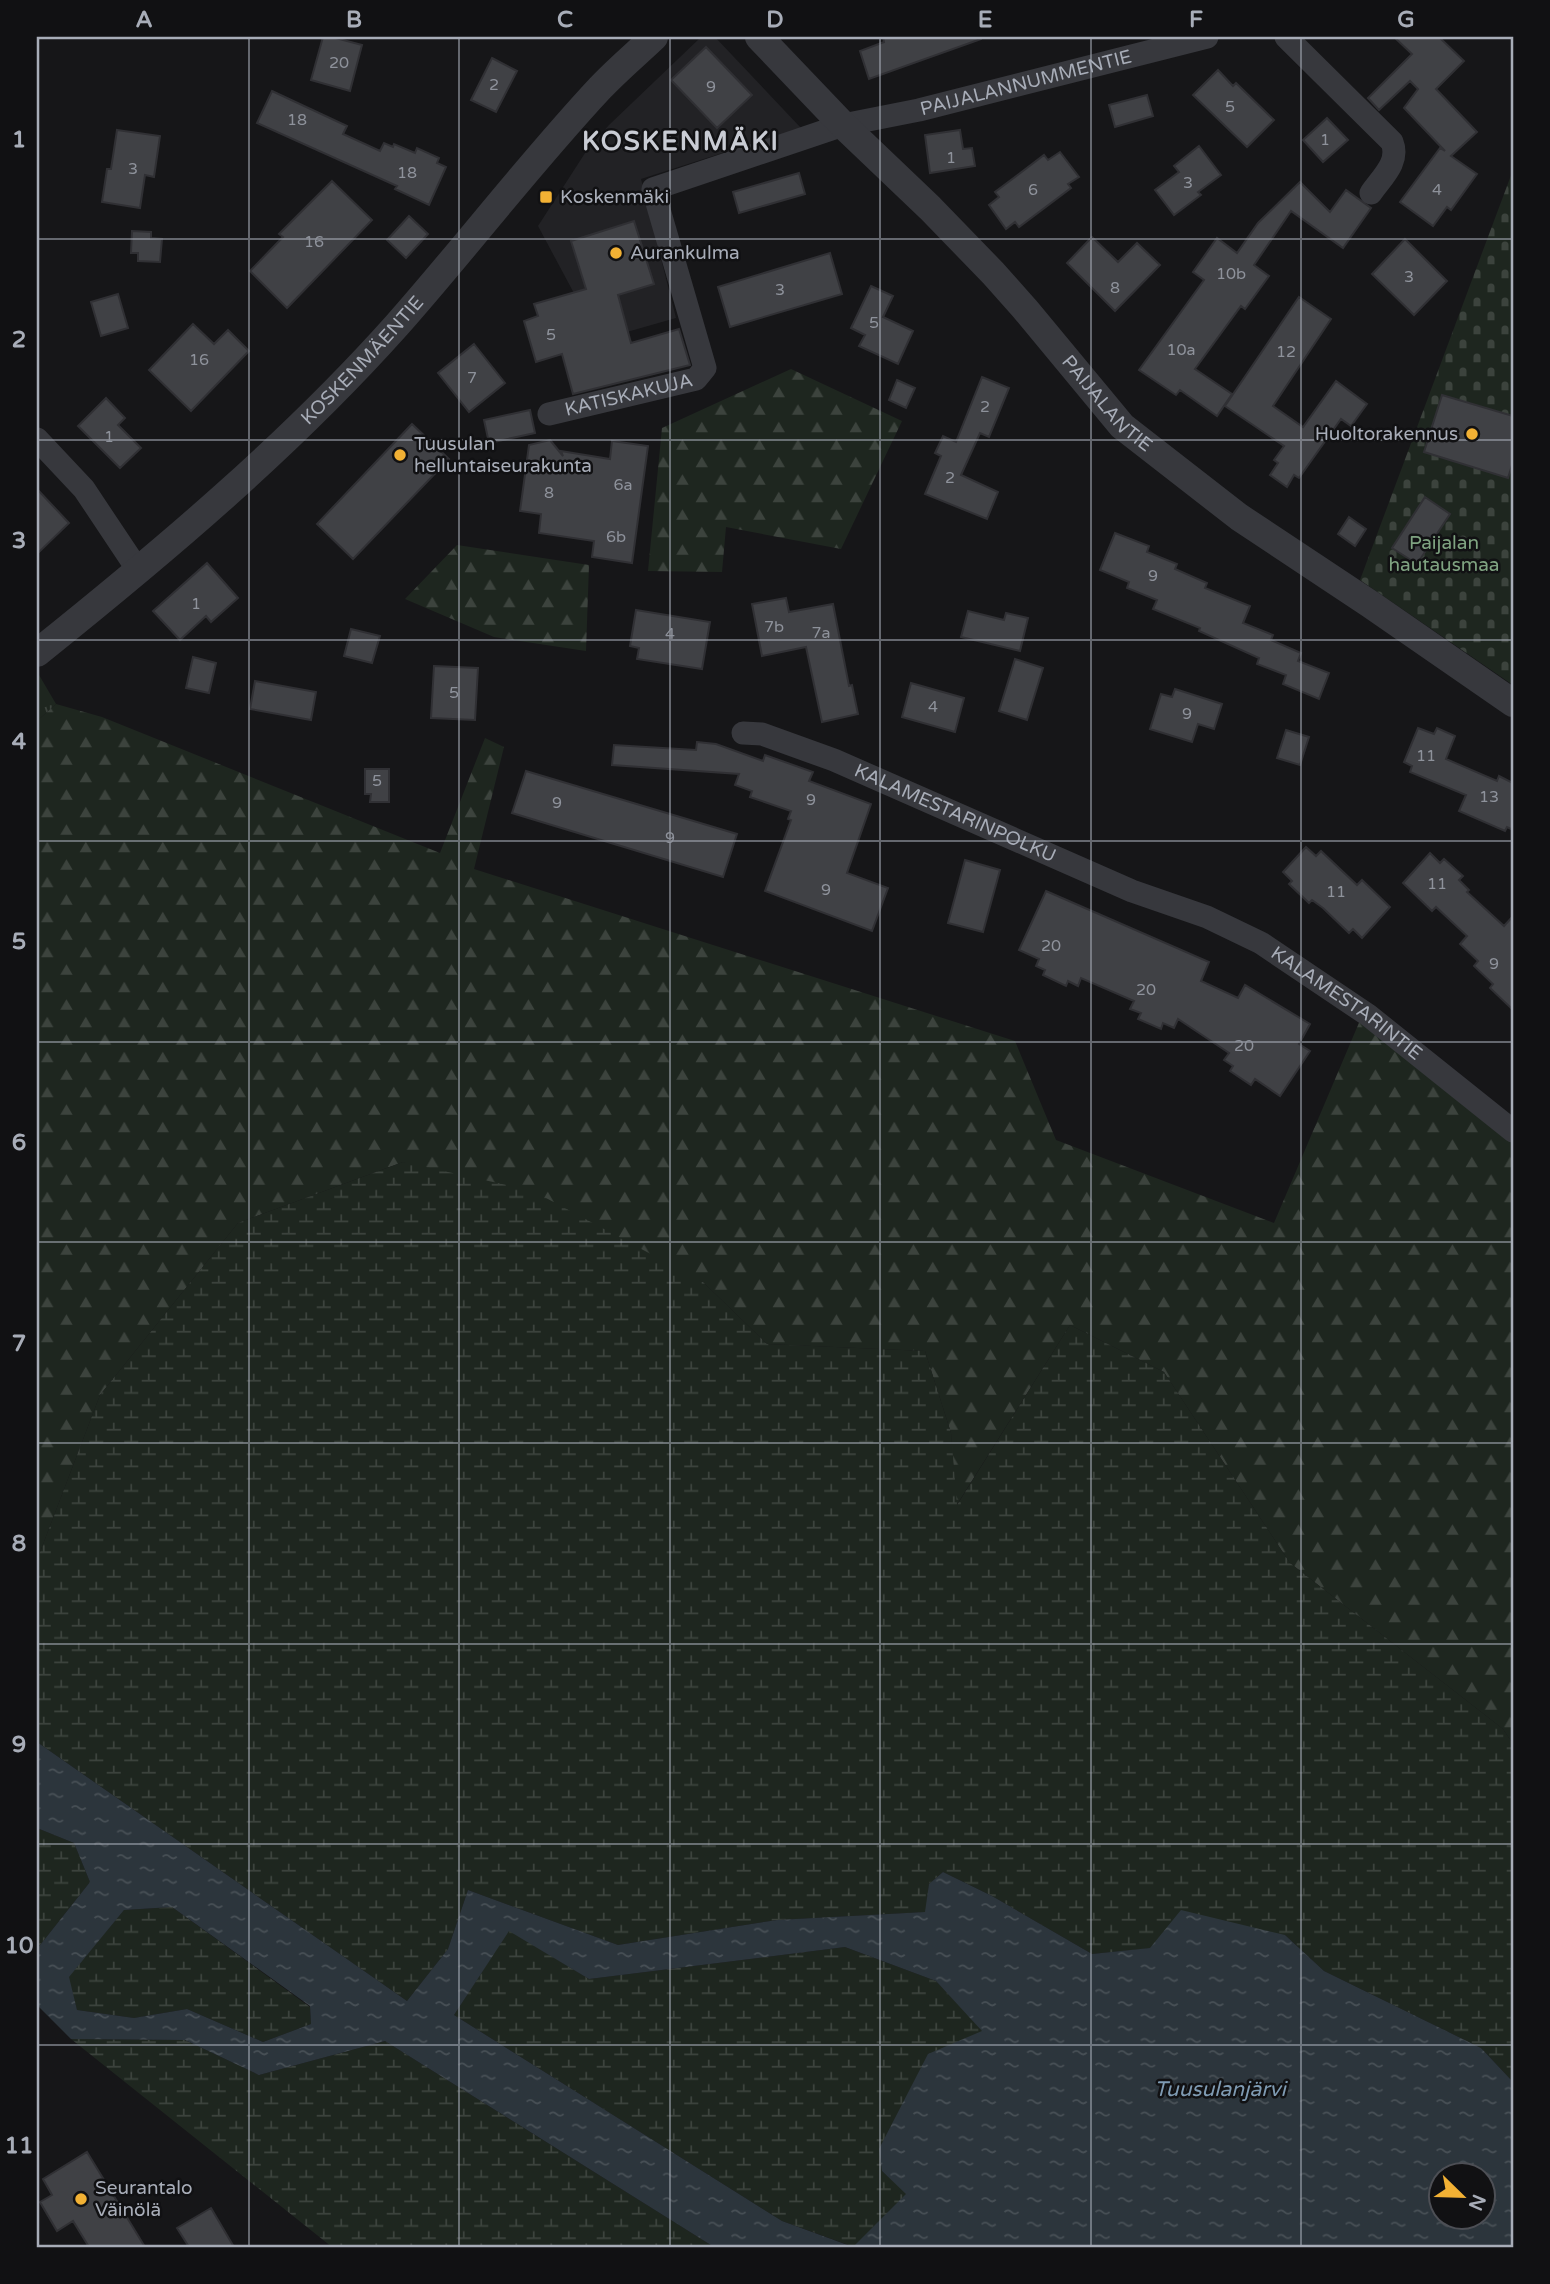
<svg xmlns="http://www.w3.org/2000/svg" width="1550" height="2284" font-family="'Varela Round',sans-serif">
<style>
.built{fill:#222225}
.grass{fill:url(#grass-tufts)}
.forest{fill:url(#forest-firs)}
.wetland{fill:url(#wetland-marsh)}
.cemetery{fill:url(#cemetery-stones)}
.water{fill:url(#water-ripples);fill-rule:evenodd}
.building{fill:#404145;stroke:#303034;stroke-width:2}
.lines{fill:none;stroke-linecap:round;stroke-linejoin:round}
.minor{stroke:#37383d;stroke-width:23}
.tertiary{stroke:#37383d;stroke-width:28}
.grid{fill:none;stroke:#a8adb8;stroke-width:2;stroke-opacity:0.55}
.poi-dot{fill:#f2b134;stroke:#111113;stroke-width:2.5}
.labels{text-anchor:middle;dominant-baseline:central;stroke-width:5;stroke-linejoin:round;paint-order:stroke}
.number-label{font-size:16px;fill:#8e929b}
.street-label{font-size:19px;fill:#a8adb8;stroke:#111113}
.poi-label{font-size:19px;fill:#a8adb8;stroke:#111113;text-anchor:start}
.park-label{font-size:19px;fill:#7fa381;stroke:#111113}
.water-label{font-size:21px;font-style:italic;fill:#7f9bb3;stroke:#111113}
.district-label{font-size:26px;font-weight:bold;letter-spacing:2px;fill:#c9ccd4;stroke:#111113}
.neatline{fill:none;stroke:#a8adb8;stroke-width:2.5}
.grid-label{font-size:23px;text-anchor:middle;font-weight:bold;fill:#a8adb8}
</style>
<defs>
<pattern id="grass-tufts" width="24" height="20" patternUnits="userSpaceOnUse" patternTransform="scale(1.75)"><rect width="24" height="20" fill="#1e261f"/><path d="M3 7l-1-3M5 7V3M7 7l1-3M15 17l-1-3M17 17v-4M19 17l1-3" fill="none" stroke="#3c433d"/></pattern>
<pattern id="forest-firs" width="22" height="20" patternUnits="userSpaceOnUse" patternTransform="scale(1.75)"><rect width="22" height="20" fill="#1e261f"/><path d="M5 1l3.5 6h-7zM16 11l3.5 6h-7z" fill="#3c433d"/></pattern>
<pattern id="wetland-marsh" width="20" height="14" patternUnits="userSpaceOnUse" patternTransform="scale(1.75)"><rect width="20" height="14" fill="#1e261f"/><path d="M1 5h8M5 5V1M11 12h8M15 12V8" fill="none" stroke="#3c433d"/></pattern>
<pattern id="cemetery-stones" width="16" height="16" patternUnits="userSpaceOnUse" patternTransform="scale(1.75)"><rect width="16" height="16" fill="#1e261f"/><path d="M2 7V4a2 2 0 0 1 4 0v3zM10 15v-3a2 2 0 0 1 4 0v3z" fill="#3c433d"/></pattern>
<pattern id="water-ripples" width="26" height="14" patternUnits="userSpaceOnUse" patternTransform="scale(1.75)"><rect width="26" height="14" fill="#2c353c"/><path d="M2 4q2-2 4 0t4 0M15 11q2-2 4 0t4 0" fill="none" stroke="#485056"/></pattern>
</defs>
<rect width="100%" height="100%" fill="#161618"/>
<path class="built" d="M715,37l86,91 -160,51 35,139 -77,22 -61,-114 49,-76 22,-25 91,-87z"/>
<path class="grass" d="M39,675l17,29 -19,17v-45z"/>
<path class="forest" d="M791,369l111,52 -61,128 -115,-22 -4,45 -74,-1 14,-143z
M457,545l132,20 -3,86 -92,-14 -89,-38z
M56,704l46,13 338,136 45,-115 19,9 -30,122 541,172 41,99 218,83 87,-205 152,125v601l-10,-15 -213,-166 -126,-191 -94,-47 -114,181 -5,-73 -26,-82 -158,-7 -64,-62 -300,-120 -165,61 -138,172 -63,165v-839z"/>
<path class="wetland" d="M403,1162l130,29 170,91 64,62 158,7 26,82 6,72 113,-180 94,47 126,191 213,166 10,15v338l-32,-34 -157,-77 -39,-36 -193,19 -100,-58 -49,-24 -14,12 -3,28 -149,8 -159,25 -150,-55 -20,59 -41,52 -370,-259v-182l63,-165 138,-172z
M37,1828l37,15 16,39 -53,67z
M172,1907l138,100 1,17 -48,18 -76,-33 -53,9 -57,-8 -9,-33 56,-67z
M509,1930l80,49 256,-32 91,34 47,50 -101,140 25,23 -53,53 -72,-26 -328,-206z
M71,2039l114,1 74,35 126,-34 329,206h-382z"/>
<path class="cemetery" d="M1513,170v515l-153,-105z"/>
<path class="water" d="M37,1742l370,259 41,-52 20,-59 150,55 159,-25 148,-8 4,-28 14,-12 49,24 100,58 58,-6 31,-38 104,25 39,36 157,77 32,34v165h-799l-329,-206 -126,34 -74,-35 -114,-1 -34,-34v-56l53,-67 -16,-39 -37,-15zM172,1907l138,99 1,18 -48,18 -76,-33 -53,9 -57,-8 -8,-33 55,-67zM509,1931l80,48 256,-32 91,34 46,50 -54,23 -49,95 3,22 24,23 -53,53 -71,-26 -328,-206zM1442,2176h42v42h-42z"/>
<path class="building" d="M323,37h9l30,8 -12,46 -39,-11z
M883,37h98v2l-112,40 -9,-28 24,-9z
M1394,37h45l25,24 -28,28 41,43 -26,24 26,18 -26,36 -4,-3 -14,19 -33,-24 40,-54 5,3 -41,-43 14,-19 -8,-8 -31,29 -11,-12 44,-44z
M706,47l46,48 -35,33 -46,-48z
M492,58l25,13 -21,41 -25,-12z
M1218,70l15,16 3,-3 38,37 -27,27 -54,-52z
M272,91l75,35 -4,8 37,17 4,-8 9,4 1,-3 21,9 2,-5 22,10 -2,5 9,4 -17,38 -34,-16 2,-3 -140,-63z
M1147,95l6,21 -38,11 -6,-22z
M1327,118l21,22 -25,22 -20,-22z
M117,130l43,6 -6,41 -9,-2 -5,33 -38,-6 5,-33h4z
M960,130l3,19 9,-1 3,18 -45,7 -5,-38z
M1199,146l22,29 -23,17 3,3 -27,20 -19,-25 24,-18 -5,-6z
M1060,152l19,25 -11,7 3,4 -52,39 -4,-5 -9,7 -17,-24 10,-8 -4,-5 49,-37 4,5z
M799,173l6,21 -66,19 -6,-21z
M332,181l40,39 -85,88 -37,-37 33,-34 -4,-3z
M1300,182l30,30 16,-22 25,18 -28,40 -52,-37 -37,54 15,11 -24,33 -4,-3 -46,63 37,25 -15,22 -37,-26 -4,5 -37,-25 65,-90 -11,-8 24,-34 20,15 21,-30z
M409,216l19,18 -22,24 -19,-18z
M634,221l20,63 -36,11 13,48 48,-14 11,36 -117,29 -11,-40 -26,8 -12,-41 14,-5 -4,-12 52,-15 -15,-48z
M132,231l19,1v6l11,1 -2,23 -22,-1v-8h-7z
M1092,237l26,25 19,-19 23,22 -45,46 -48,-48z
M1405,239l42,42 -33,34 -42,-41z
M830,253l12,41 -112,33 -12,-40z
M871,286l22,10 -10,21 30,14 -15,33 -39,-18 6,-11 -14,-7z
M118,294l10,34 -27,8 -10,-34z
M1299,297l32,22 -58,87 30,21 33,-46 31,23 -16,22 -10,-7 -42,59 -5,-3 -7,12 -17,-12 8,-12 -4,-3 10,-14 -59,-40z
M193,324l21,20 14,-14 21,21 -58,60 -42,-41z
M474,344l31,39 -36,29 -31,-39z
M982,377l27,11 -20,49 -9,-4 -19,42 37,17 -11,27 -62,-25 16,-38 -6,-3 8,-17 13,6z
M897,380l18,8 -9,20 -17,-8z
M1442,395l71,21v46l-5,16 -84,-26z
M106,398l19,20 -7,7 23,23 -21,20 -42,-42z
M530,410l5,23 -46,10 -5,-23z
M412,424l37,35 -96,100 -36,-35z
M550,440l13,16 -2,-5 49,8 2,-18 36,5 -16,117 -40,-6 2,-16 -55,-8 2,-19 -21,-3 9,-66z
M37,489l32,34 -32,31z
M1425,497l25,17 -33,50 -25,-16z
M1349,517l17,12 -11,17 -17,-12z
M1115,533l34,13 -2,6 30,12 -2,5 32,14 -2,5 45,18 -7,17 30,12 -2,5 30,13 -3,8 31,12 -10,26 -36,-15 3,-9 -29,-11 2,-6 -60,-27 1,-3 -47,-19 4,-9 -30,-12 2,-6 -29,-12z
M207,563l31,35 -27,24 -5,-6 -26,24 -27,-29z
M786,598l3,14 44,-8 16,82 3,-1 6,29 -36,8 -16,-75 -44,9 -10,-52z
M636,610l74,12 -8,47 -65,-10 2,-11 -9,-2z
M968,611l36,9 2,-7 22,5 -8,33 -59,-14z
M351,629l29,7 -8,27 -28,-7z
M193,657l23,6 -7,30 -23,-5z
M1015,659l28,9 -16,52 -28,-9z
M434,666l44,2 -3,52 -44,-2z
M255,681l61,11 -5,28 -61,-11z
M911,683l53,15 -9,34 -53,-15z
M1175,689l47,15 -8,25 -16,-5 -6,18 -42,-13 11,-35 11,3z
M1418,728l16,6 3,-6 18,8 -9,23 51,22 2,-5 14,7v47l-6,-3 -2,4 -46,-20 7,-16 -56,-23 2,-6 -8,-4z
M1286,730l23,7 -9,28 -23,-7z
M697,742l19,2 47,17 2,-6 48,17 -4,9 62,23 -24,69 41,15 -16,43 -107,-40 26,-71 -3,-1 3,-8 -41,-14 2,-6 -17,-6 4,-11 -127,-9 2,-20 82,5z
M365,769h24v33h-19l1,-8h-6z
M526,771l211,63 -14,43 -211,-64z
M1306,847l10,9 5,-5 36,34 5,-5 28,27 -28,31 -9,-9 -4,4 -26,-25 -11,-8 -3,3 -20,-19 3,-3 -9,-9z
M1430,853l10,10 4,-4 19,17 -4,4 10,10 -2,2 37,34 9,-10v94l-23,-22 3,-4 -19,-18 4,-5 -18,-17 7,-8 -31,-29 -4,4 -29,-28z
M965,860l35,10 -17,62 -35,-9z
M1046,891l163,71 -8,19 37,17 7,-13 65,39 -11,20 11,7 -30,45 -25,-17 -4,6 -21,-14 3,-5 -9,-6 5,-7 -51,-34 -4,9 -11,-5 -2,6 -23,-10 3,-6 -11,-4 4,-8 -53,-23 -3,8 -10,-5 -2,5 -23,-11 2,-5 -9,-4 3,-7 -20,-9z
M87,2152l58,95h-56l-16,-26 -16,10 -17,-29 12,-7 -9,-16z
M211,2208l23,39h-45l-12,-19z"/>
<g class="lines">
<g class="minor">
<path d="M1286,37l106,105c8,20 -10,35 -21,51"/>
<path id="s1" d="M549,414l147,-35 9,-11 -52,-179 190,-64 76,-15 288,-73"/>
<path d="M37,439l47,50 54,81"/>
<path id="s2" d="M743,733l19,1 72,26 298,131 75,26 54,26 107,72 145,116"/>
</g>
<g class="tertiary">
<path id="s3" d="M759,37l84,88 87,83 63,65 32,36 97,117 117,91 131,87 143,99"/>
<path id="s4" d="M37,653c126,-101 252,-207 360,-328 69,-78 132,-161 203,-237 17,-18 36,-34 54,-51"/>
</g>
</g>
<path class="grid" d="M249,37v2210M459,37v2210M670,37v2210M880,37v2210M1091,37v2210M1301,37v2210M37,239h1476M37,440h1476M37,640h1476M37,841h1476M37,1042h1476M37,1242h1476M37,1443h1476M37,1644h1476M37,1844h1476M37,2045h1476"/>
<g class="poi-dot">
<rect x="539" y="190" width="14" height="14" rx="3.5"/>
<circle cx="616" cy="253" r="7"/>
<circle cx="1472" cy="434" r="7"/>
<circle cx="400" cy="455" r="7"/>
<circle cx="81" cy="2199" r="7"/>
</g>
<g class="labels">
<g class="number-label">
<text x="339" y="63">20</text>
<text x="494" y="85">2</text>
<text x="711" y="87">9</text>
<text x="1230" y="107">5</text>
<text x="297" y="120">18</text>
<text x="1325" y="140">1</text>
<text x="951" y="158">1</text>
<text x="133" y="169">3</text>
<text x="407" y="173">18</text>
<text x="1188" y="183">3</text>
<text x="1033" y="190">6</text>
<text x="1437" y="190">4</text>
<text x="314" y="242">16</text>
<text x="1231" y="274">10b</text>
<text x="1409" y="277">3</text>
<text x="1115" y="288">8</text>
<text x="780" y="290">3</text>
<text x="874" y="323">5</text>
<text x="551" y="335">5</text>
<text x="1181" y="350">10a</text>
<text x="1286" y="352">12</text>
<text x="199" y="360">16</text>
<text x="472" y="378">7</text>
<text x="985" y="407">2</text>
<text x="109" y="437">1</text>
<text x="950" y="478">2</text>
<text x="623" y="485">6a</text>
<text x="549" y="493">8</text>
<text x="616" y="537">6b</text>
<text x="1153" y="576">9</text>
<text x="196" y="604">1</text>
<text x="774" y="627">7b</text>
<text x="821" y="633">7a</text>
<text x="670" y="634">4</text>
<text x="454" y="693">5</text>
<text x="933" y="707">4</text>
<text x="1187" y="714">9</text>
<text x="1426" y="756">11</text>
<text x="377" y="781">5</text>
<text x="1489" y="797">13</text>
<text x="811" y="800">9</text>
<text x="557" y="803">9</text>
<text x="670" y="838">9</text>
<text x="1437" y="884">11</text>
<text x="826" y="890">9</text>
<text x="1336" y="892">11</text>
<text x="1051" y="946">20</text>
<text x="1494" y="964">9</text>
<text x="1146" y="990">20</text>
<text x="1244" y="1046">20</text>
</g>
<g class="street-label">
<text stroke="none"><textPath href="#s1" startOffset="740">PAIJALANNUMMENTIE</textPath></text>
<text stroke="none"><textPath href="#s4" startOffset="438">KOSKENMÄENTIE</textPath></text>
<text stroke="none"><textPath href="#s1" startOffset="82">KATISKAKUJA</textPath></text>
<text stroke="none"><textPath href="#s3" startOffset="506">PAIJALANTIE</textPath></text>
<text stroke="none"><textPath href="#s2" startOffset="228">KALAMESTARINPOLKU</textPath></text>
<text stroke="none"><textPath href="#s2" startOffset="665">KALAMESTARINTIE</textPath></text>
</g>
<g class="poi-label">
<text x="560" y="197">Koskenmäki</text>
<text x="630" y="253">Aurankulma</text>
<text x="1458" y="434" text-anchor="end">Huoltorakennus</text>
<text x="414" y="444">Tuusulan<tspan x="414" dy="22">helluntaiseurakunta</tspan></text>
<text x="95" y="2188">Seurantalo<tspan x="95" dy="22">Väinölä</tspan></text>
</g>
<g class="park-label">
<text x="1444" y="543">Paijalan<tspan x="1444" dy="22">hautausmaa</tspan></text>
</g>
<g class="water-label">
<text x="1220" y="2089">Tuusulanjärvi</text>
</g>
<g class="district-label">
<text x="681" y="141">KOSKENMÄKI</text>
</g>
</g>
<rect width="1550" height="2284" fill="none" stroke="#111113" stroke-width="77"/>
<g transform="translate(1462 2196) rotate(113)"><circle r="33" fill="#111113" stroke="#4d4f55" stroke-width="2"/>
<path d="M0-5L12 26L0 18L-12 26Z" fill="#f2b134"/>
<text y="-10" font-size="19" font-weight="bold" text-anchor="middle" fill="#a8adb8">N</text>
</g>
<rect x="38" y="38" width="1474" height="2208" class="neatline"/>
<g class="grid-label">
<text x="144" y="27">A</text>
<text x="354" y="27">B</text>
<text x="565" y="27">C</text>
<text x="775" y="27">D</text>
<text x="985" y="27">E</text>
<text x="1196" y="27">F</text>
<text x="1406" y="27">G</text>
<text x="19" y="147">1</text>
<text x="19" y="347">2</text>
<text x="19" y="548">3</text>
<text x="19" y="749">4</text>
<text x="19" y="949">5</text>
<text x="19" y="1150">6</text>
<text x="19" y="1351">7</text>
<text x="19" y="1551">8</text>
<text x="19" y="1752">9</text>
<text x="19" y="1953">10</text>
<text x="19" y="2153">11</text>
</g>
</svg>
